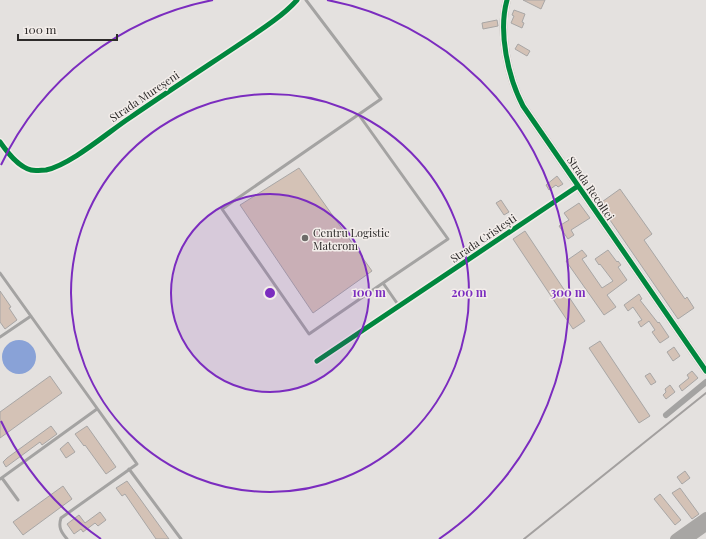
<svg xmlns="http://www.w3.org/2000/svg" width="706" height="539" font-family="'Playfair Display',serif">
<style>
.water{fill:#89a2d7}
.building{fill:#d4c2b6;stroke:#a8a6a5}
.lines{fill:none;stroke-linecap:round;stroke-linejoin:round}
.service{stroke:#a4a3a2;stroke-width:3}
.minor{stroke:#a4a3a2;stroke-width:6}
.tertiary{stroke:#a4a3a2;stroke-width:8}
.primary{stroke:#a8a6a4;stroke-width:10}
.rail{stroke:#a3a09f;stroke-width:2}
.cycleway-casing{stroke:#f3edea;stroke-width:8}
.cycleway{stroke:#00873e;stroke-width:5}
.ring{fill:none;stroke:#7b2cbf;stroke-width:2}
.poi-dot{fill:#6d6b69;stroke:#f3edea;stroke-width:1.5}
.labels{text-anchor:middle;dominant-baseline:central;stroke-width:3;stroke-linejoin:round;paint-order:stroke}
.street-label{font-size:11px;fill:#2d2b2a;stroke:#f3edea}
.poi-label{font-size:11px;fill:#2d2b2a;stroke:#f3edea;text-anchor:start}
.centre{fill:#7b2cbf;stroke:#f3edea;stroke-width:2}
.ring-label{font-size:12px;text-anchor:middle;font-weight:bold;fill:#7b2cbf;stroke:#f3edea;stroke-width:3;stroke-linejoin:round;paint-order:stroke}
</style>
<rect width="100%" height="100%" fill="#e4e1df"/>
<path class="water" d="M2 357a17 17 0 1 1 34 0a17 17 0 1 1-34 0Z"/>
<path class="building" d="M523,0h22l-4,9z
M514,10l11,4 -3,8 2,1 -2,5 -11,-5 3,-7 -2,-1z
M497,20l1,6 -15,3 -1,-6z
M518,44l12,7 -3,5 -12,-7z
M299,168l73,103 -59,42 -73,-108z
M557,176l6,8 -5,3 -2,-2 -7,5 -3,-5z
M620,189l32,45 -8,6 41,59 2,-2 7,11 -16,11 -79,-115z
M501,200l8,12 -5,3 -8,-12z
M579,203l11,15 -19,12 3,5 -6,4 -9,-13 10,-6 -5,-7z
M525,231l60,90 -12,8 -60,-90z
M582,250l5,6 -5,3 20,29 11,-7 -13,-17 -1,1 -4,-6 13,-9 9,12 1,-1 3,4 -3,2 9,13 -20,15 9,12 -12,8 -38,-54z
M0,291l11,16 -2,1 8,12 -12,9 -5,-7z
M639,294l3,5 -2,1 18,23 1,-1 10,15 -9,6 -8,-11 3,-2 -6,-9 -8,6 -3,-5 4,-2 -9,-13 -5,4 -4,-6z
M600,341l50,75 -11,7 -50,-75z
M674,347l6,9 -7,5 -6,-9z
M692,371l6,7 -16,13 -3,-5 10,-8 -2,-3z
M650,373l6,9 -5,3 -6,-9z
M50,376l12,17 -62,45v-26z
M670,385l5,7 -9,7 -3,-4 3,-3 -1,-3z
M51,426l6,8 -15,11 -2,-3 -34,25 -3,-5 4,-4z
M87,426l29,41 -10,7 -21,-29 -1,1 -9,-12z
M68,442l7,10 -9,6 -6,-9z
M685,471l5,7 -8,6 -5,-7z
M127,481l11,15 31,43h-13l-31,-45 -3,2 -6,-8z
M63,486l9,13 -49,36 -10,-13z
M680,488l19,26 -7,5 -20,-26z
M660,494l21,26 -6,5 -21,-26z
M100,512l6,8 -8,6 -3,-3 -12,9 -2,-3 -7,5 -7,-10 12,-9 6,8z"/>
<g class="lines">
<path class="service" d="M306,0l75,99 -159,110 87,125 74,-51 16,23
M359,115l89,124 -65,44
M0,273l137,191 -76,54c-3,9 0,14 6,21
M0,337l31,-21
M129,469l52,70
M2,478l16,22
M0,479l97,-70"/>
<path class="minor" d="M0,142c7,10 18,25 31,28 4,1 11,0 15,0 26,-6 62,-38 85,-53 35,-24 70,-47 106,-71 19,-13 45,-29 60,-46
M317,361l261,-175
M666,415l40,-33"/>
<path class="tertiary" d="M507,0c-9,32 1,77 16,106l183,265"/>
<path class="primary" d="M675,539l31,-22
M688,539l18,-13"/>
<path class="rail" d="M524,539l182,-146"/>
<defs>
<path id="cycleway" d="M507,0c-9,32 1,77 16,106l183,265
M0,142c7,10 18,25 31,28 4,1 11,0 15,0 26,-6 62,-38 85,-53 35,-24 70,-47 106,-71 19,-13 45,-29 60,-46
M317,361l261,-175"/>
</defs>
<use href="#cycleway" class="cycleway-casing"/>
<use href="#cycleway" class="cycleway"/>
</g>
<circle cx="270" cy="293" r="99" fill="#7b2cbf" fill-opacity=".12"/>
<g class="ring">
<circle cx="270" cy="293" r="99"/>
<circle cx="270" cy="293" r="199"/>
<path d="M101 539A298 298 0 0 1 1 421M1 165A298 298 0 0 1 213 0M327 0A298 298 0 0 1 439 539"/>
</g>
<circle class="poi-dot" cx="305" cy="238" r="4"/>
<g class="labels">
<g class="street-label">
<text transform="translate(144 96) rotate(-34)">Strada Mureșeni</text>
<text transform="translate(591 188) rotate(56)">Strada Recoltei</text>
<text transform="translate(483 238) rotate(-34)">Strada Cristești</text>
</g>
<g class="poi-label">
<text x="313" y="232">Centru Logistic<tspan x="313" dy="13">Materom</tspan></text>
</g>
</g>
<circle cx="270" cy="293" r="6" class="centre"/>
<g class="ring-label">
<text x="369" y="297">100 m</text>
<text x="469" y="297">200 m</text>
<text x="568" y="297">300 m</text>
</g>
<path d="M18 34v6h99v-6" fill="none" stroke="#2d2b2a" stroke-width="2"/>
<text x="24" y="34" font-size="12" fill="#2d2b2a" stroke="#f3edea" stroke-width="3" paint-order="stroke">100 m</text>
</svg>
